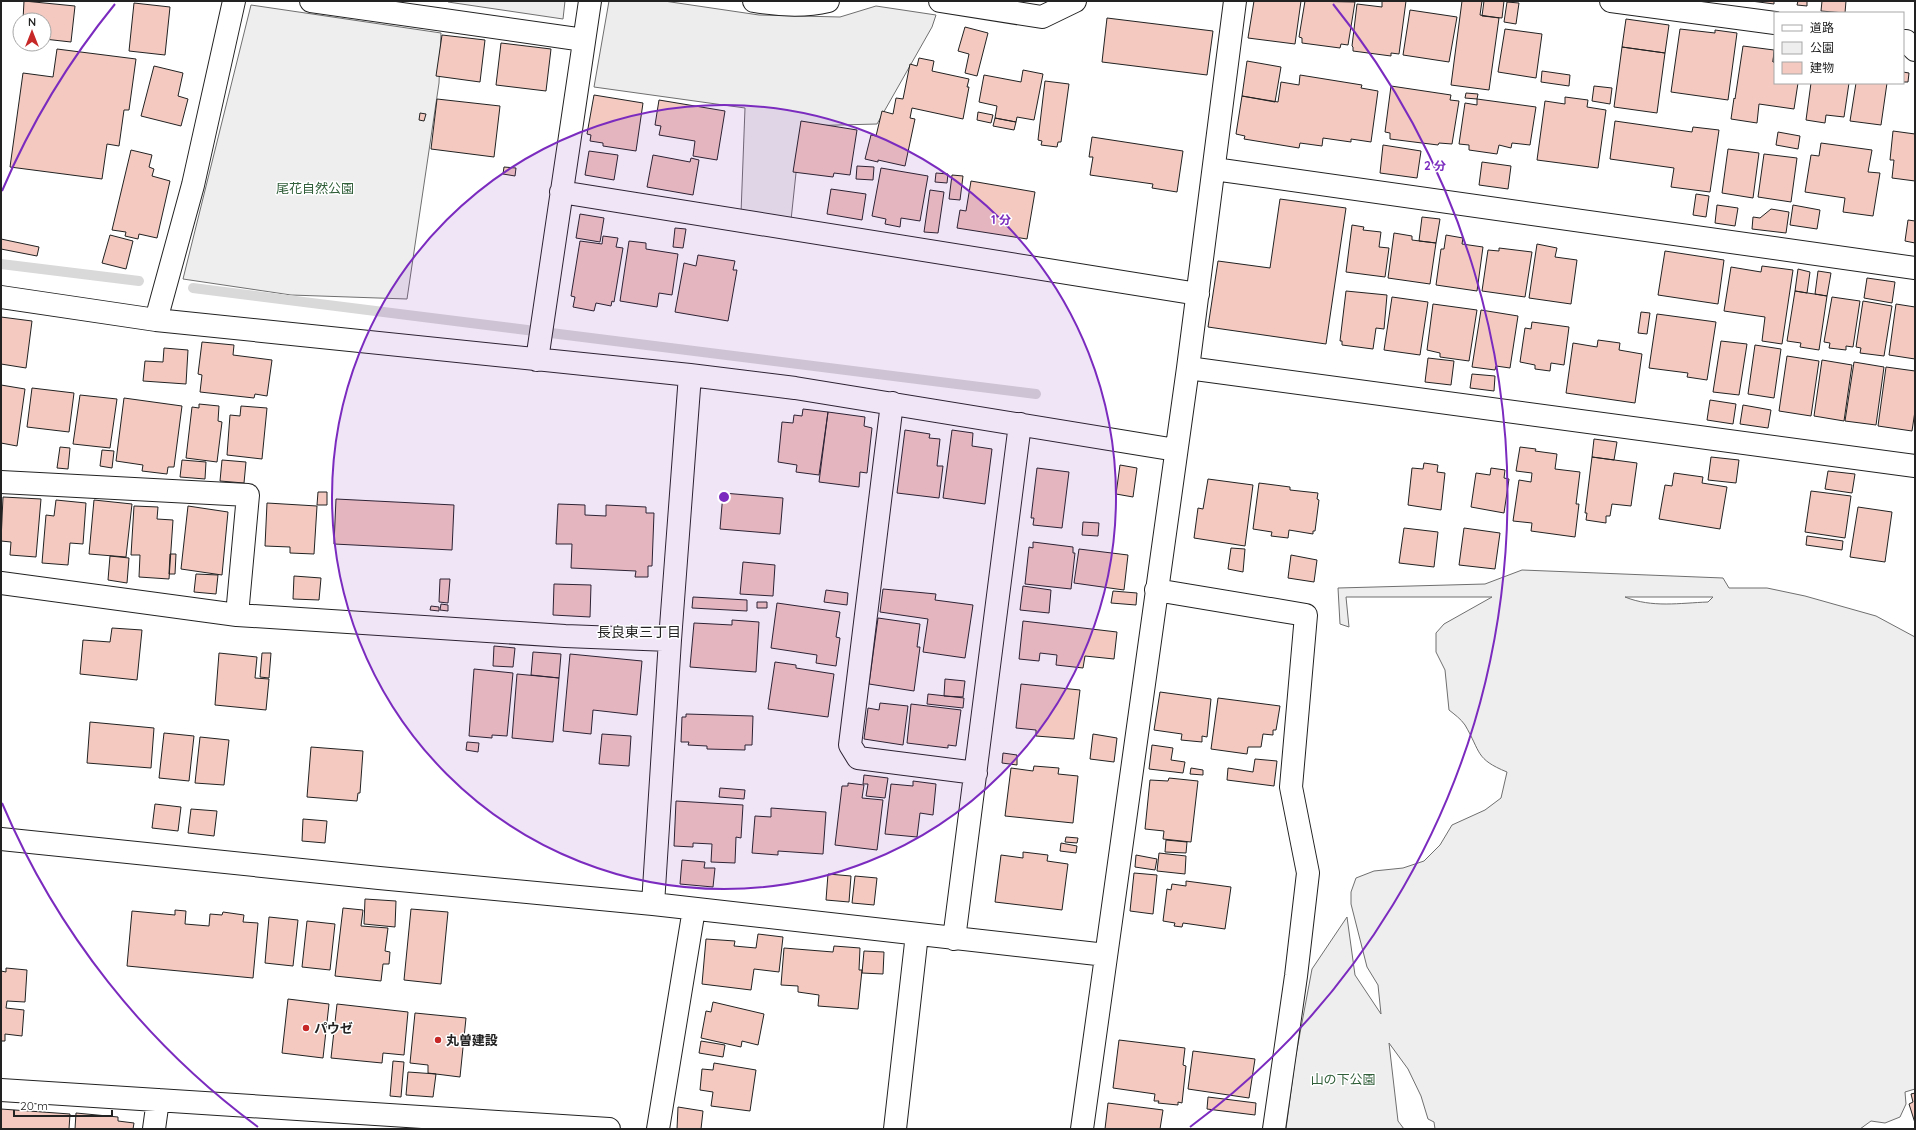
<svg xmlns="http://www.w3.org/2000/svg" width="1916" height="1130" font-family="Quicksand,'Noto Sans JP',sans-serif">
<style>
.green{fill:#eee;stroke:#6f6f6f;fill-rule:evenodd}
.parking{fill:#ededed;stroke:#6f6f6f}
.lines{fill:none;stroke-linecap:round;stroke-linejoin:round}
.stream{stroke:#d9d9d9;stroke-width:10}
.building{fill:#f3c9c0;stroke:#222}
.minor-casing{stroke:#222;stroke-width:24}
.minor{stroke:#fff;stroke-width:22}
.ring{fill:none;stroke:#7b2cbf;stroke-width:2}
.poi-dot{fill:#c62828;stroke:#fff;stroke-width:1.5}
.labels{text-anchor:middle;dominant-baseline:central;stroke-width:3;stroke-linejoin:round;paint-order:stroke}
.park-label{font-size:13px;fill:#2f5e38;stroke:#fff}
.poi-label{font-size:13px;font-weight:bold;fill:#222;stroke:#fff;text-anchor:start}
.neighbourhood-label{font-size:14px;fill:#222;stroke:#fff}
.centre{fill:#7b2cbf;stroke:#fff;stroke-width:2}
.ring-label{font-size:12px;text-anchor:middle;font-weight:bold;fill:#7b2cbf;stroke:#fff;stroke-width:3;stroke-linejoin:round;paint-order:stroke}
</style>
<rect width="100%" height="100%" fill="#fff"/>
<path class="green" d="M251,5l190,28 -2,50 -32,216 -116,-4 -108,-16z
M1522,570l201,8 6,10h38l38,8 71,20 39,21v452l-10,3 1,12 -6,13 -15,6 -14,-2 -11,8h-425l-1,-7 -6,-3 -7,-23 -13,-27 -19,-26 9,78 6,8h-118l9,-69 17,-91 35,-52 8,58 26,39 -3,-29 -11,-18 -16,-63v-12l5,-14 18,-7 29,-3 21,-7 16,-16 12,-20 33,-15 16,-12 6,-26c-32,-13 -26,-20 -42,-47 -4,-6 -11,-11 -16,-15l-4,-40 -9,-18v-19l8,-9 48,-27h-146l3,30 -9,-3 -2,-36 147,-4zM1625,597h88l-5,5c-28,1 -56,6 -83,-5z"/>
<path class="parking" d="M449,1h116l-2,18 -115,-17z
M609,1h55l95,14 81,2 36,-11 60,9 -4,12 -55,97 -76,2 -10,94 -50,-7 4,-105 -151,-21z"/>
<g class="lines">
<path class="stream" d="M1,264l138,17
M193,288l843,106"/>
</g>
<path class="building" d="M24,1l51,5 -4,36 -27,-3v-19h-21z
M1254,1h47l-6,43 -47,-6z
M1305,1l50,1 -7,43 -7,-1 -1,4 -38,-5v-5l-3,-1z
M1382,1h24l-7,53 -8,-1v3l-38,-5v-4l-1,-1 5,-42 25,3z
M1462,1h20l-2,14 19,3 -10,72 -38,-5z
M1484,1h20l-2,17 -20,-2z
M1751,1h23v3z
M1798,1h9v5l-10,-1z
M1822,1h24l-1,12 -24,-2z
M1507,2l12,1 -3,21 -12,-2z
M134,3l36,4 -5,48 -36,-4z
M1410,10l47,7 -8,45 -46,-7z
M1107,18l106,13 -6,44 -105,-13z
M1626,19l43,6 -4,28 -43,-6z
M965,27l23,6 -11,43 -12,-3 4,-19 -11,-3z
M1505,29l37,5 -6,44 -38,-6z
M1680,29l35,4v-3l22,3 -9,67 -57,-8z
M442,35l43,5 -5,42 -44,-6z
M501,43l50,6 -5,42 -50,-6z
M1775,43v19h-2z
M1743,46l31,4 -1,12h2v21h23l-4,26 -35,-5 -2,19 -26,-4 3,-21 1,1z
M1622,47l43,6 -8,60 -43,-6z
M57,49l79,10 -7,51h-5l-5,36 -12,-2 -5,35 -92,-12 13,-94 30,4z
M919,58l15,3 -2,10 37,8 -2,8h2l-6,32 -51,-11 -2,10 5,1 -10,47 -27,-6v2l-13,-3 6,-24 5,1 6,-25 11,3 3,-16 7,1 7,-35 7,2z
M1247,61l34,6 -6,35 -33,-6z
M154,66l29,7 -5,23 10,3 -7,27 -40,-10z
M1023,70l20,4 -9,46 -17,-3 -1,5 -21,-4 2,-12 -18,-4 5,-27 37,7z
M1542,71l28,4 -1,11 -28,-4z
M1903,72l6,1 -1,9h-5z
M1300,75l62,10 -1,3 17,3 -7,51 -20,-3v3l-28,-4 -1,8 -22,-3 -1,5 -55,-9 1,-3 -9,-2 6,-38 36,6 3,-20 18,3z
M1045,81l24,3 -8,58h-3l-1,5 -16,-2 1,-4 -4,-1z
M1811,83h38l-5,34 -18,-2 -1,8 -19,-3z
M1856,83h31l-6,42 -31,-4z
M1391,86l60,9 -1,5 9,1 -7,43 -13,-1 -1,2 -48,-6v-6l-5,-1z
M1594,86l18,2 -2,16 -18,-3z
M1466,93l12,1 -1,5 -12,-1z
M594,95l49,8 -7,48 -33,-5v-3l-13,-2 1,-6 -4,-1z
M1565,97l23,3 -1,7 19,3 -8,58 -61,-8 8,-59 20,3z
M437,99l63,7 -6,51 -63,-8z
M1477,99l59,8 -6,38 -18,-2 -1,5 -12,-3 -2,9 -28,-4v-5l-10,-1 6,-41 12,2z
M659,100l66,11 -8,49 -24,-4 2,-15 -36,-6 2,-9 -6,-1z
M978,112l15,3 -2,8 -14,-3z
M420,113l6,1 -2,7 -5,-1z
M995,118l21,4 -2,8 -21,-4z
M801,121l56,9 -7,45 -16,-2 -1,4 -40,-5z
M1615,121l77,11 1,-5 26,3 -9,62 -39,-5 3,-19 -64,-9z
M1893,131l22,3v47l-23,-3 2,-18h-4z
M1778,132l22,4 -2,13 -22,-4z
M1092,137l91,14 -6,41 -25,-4 1,-4 -63,-9 3,-18h-4z
M1821,143l51,7 -4,22 12,1 -7,43 -30,-4 2,-14 -40,-6 6,-37 8,1z
M1383,145l38,6 -4,27 -37,-5z
M1728,149l31,4 -6,45 -31,-5z
M131,150l21,5 -3,12 5,2 -2,7 18,5 -13,57 -18,-4 -1,5 -13,-3 1,-4 -14,-2z
M589,151l29,4 -4,25 -29,-5z
M1764,154l33,4 -6,44 -33,-5z
M653,155l37,7 1,-4 8,2 -6,35 -46,-8z
M1482,162l29,4 -3,23 -29,-4z
M857,166l17,1 -1,13 -17,-1z
M504,167l12,1 -1,8 -12,-2z
M881,168l47,8 -8,45 -19,-3 -1,9 -15,-3 1,-5 -14,-3z
M936,173l12,1 -1,9 -12,-1z
M952,175l11,1 -3,24 -11,-1z
M971,181l64,11 -8,47 -70,-11 3,-18 6,1z
M831,189l35,5 -4,26 -35,-6z
M930,190l14,2 -6,41 -14,-1z
M1696,194l13,2 -3,21 -13,-2z
M1280,199l66,9 -20,136 -118,-17 10,-66 52,7z
M1717,205l21,3 -3,18 -20,-3z
M1793,205l27,5 -3,19 -27,-4z
M1771,209l18,3 -3,21 -34,-4 1,-12 7,1z
M580,214l24,4 -4,24 -24,-4z
M1422,217l18,2 -4,24 -17,-2z
M1908,220l7,1v22l-10,-2z
M1352,225l12,2 -1,3 18,2 -2,15 10,1 -4,29 -39,-5z
M675,228l11,1 -3,19 -10,-1z
M1394,233l18,3v4l24,3 -6,41 -42,-6z
M110,235l23,6 -7,28 -24,-6z
M1446,235l17,3 -1,6 21,3 -6,44 -41,-6 5,-36h3z
M603,236l15,2 -2,9 7,1 -9,54 -2,-1 -1,5 -15,-3 -2,8 -21,-4 2,-10 -4,-1 9,-55 22,3z
M1,239l38,8 -2,9 -36,-7z
M629,241l17,2v6l32,5 -6,41 -13,-2 -2,14 -37,-6z
M1537,244l20,4 -2,9 22,3 -6,44 -42,-6z
M1499,248l33,4 -7,45 -43,-6 6,-41 11,1z
M1665,251l59,9 -6,44 -60,-9z
M698,255l37,6 -2,9h4l-9,51 -53,-9 9,-49 12,3z
M1762,266l31,4 -11,74 -20,-3 3,-24 -41,-6 7,-44 30,5z
M1798,269l12,3 -3,21 -12,-2z
M1818,271l13,2 -4,23 -12,-2z
M1867,278l28,4 -3,21 -28,-5z
M1346,291l41,4 -3,34 -8,-1 -3,21 -31,-4v-4h-2z
M1795,291l32,5 -8,54 -19,-3 1,-4 -14,-2z
M1392,297l36,5 -8,53 -36,-5z
M1832,297l28,4 -7,46 -7,-1v4l-17,-2 1,-5 -6,-1z
M1863,301l29,5 -8,50 -24,-3 1,-5 -5,-1z
M1433,304l44,6 -8,51 -29,-4v-4l-13,-3z
M1896,304l19,3v52l-26,-4z
M1481,310l37,6 -8,52 -14,-2 -1,4 -23,-3z
M1641,312l9,1 -3,21 -9,-1z
M1657,314l59,8 -9,58 -20,-3 1,-4 -39,-5z
M1,317l31,4 -6,47 -25,-4z
M1532,322l37,5 -5,38 -13,-2 -1,8 -15,-2v-4l-15,-3 5,-34 6,1z
M1598,340l22,3 -1,7 23,4 -7,49 -69,-10 7,-50 24,4z
M1721,341l26,3 -8,51 -26,-3z
M202,342l32,3 -1,10 39,5 -5,36 -12,-2 -1,4 -54,-6 2,-17 -4,-1z
M1755,345l26,4 -7,49 -26,-4z
M164,348l24,2 -2,34 -43,-3 2,-20 18,1z
M1787,356l32,5 -8,55 -32,-5z
M1428,358l26,3 -3,24 -26,-3z
M1822,360l30,5 -8,56 -30,-5z
M1854,362l30,5 -8,58 -31,-4z
M1886,367l29,4v40l-3,20 -34,-5z
M1472,374l23,2 -1,15 -24,-3z
M1,385l24,4 -8,57 -16,-3z
M32,388l42,5 -5,39 -42,-5z
M80,395l37,4 -7,49 -37,-4z
M124,398l58,8 -8,61h-6l-1,7 -25,-3 1,-6 -27,-4z
M1710,400l26,4 -3,20 -26,-4z
M199,404l20,2 -1,15 4,1 -5,40 -31,-4 6,-51 7,1z
M1743,405l28,5 -3,18 -28,-4z
M241,406l26,2 -5,51 -35,-4 3,-40 10,1z
M803,409l25,3 -9,63 -23,-3 1,-7 -19,-3 4,-40 11,1 1,-8 8,1z
M828,412l37,5 -1,9 8,2 -5,45 -7,-1 -1,15 -40,-5z
M905,430l25,4 -1,4 11,1 -3,27h6l-4,32 -42,-5z
M952,430l21,3 -1,13 20,3 -7,55 -42,-6z
M1594,439l23,3 -3,18 -22,-3z
M60,447l10,1 -2,21 -11,-1z
M1520,447l16,2 -1,2 22,3 -2,15 25,3 -4,32h3l-4,33 -44,-6 1,-8 -19,-2 6,-41 12,2 1,-9 -16,-2z
M102,450l12,1 -2,17 -12,-2z
M1592,457l45,6 -6,43 -19,-2 -2,12h-4v7l-20,-3 1,-7h-2z
M1711,457l28,3 -3,23 -28,-3z
M182,460l24,2 -1,17 -25,-2z
M222,460l24,2 -2,21 -24,-2z
M1424,463l14,2 -1,7 8,1 -4,37 -33,-5 4,-37 11,1z
M1120,465l17,3 -4,29 -17,-3z
M1037,468l32,4 -7,56 -29,-3 1,-7h-3z
M1491,468l14,2 -1,8 5,1 -5,34 -33,-6 5,-34 14,2z
M1828,471l27,3 -3,19 -27,-4z
M1674,473l29,4 -1,6 25,4 -7,42 -61,-10 6,-34 7,1z
M1208,479l45,6 -8,61 -51,-8 4,-30 5,1z
M1259,483l31,4v3l28,3 -1,6 2,1 -4,31h-2v3l-24,-4 -1,8 -17,-2 1,-4 -19,-3z
M1811,491l40,5 -6,42 -40,-6z
M318,492h9v13h-10z
M723,493l60,5 -3,36 -60,-5z
M3,497l38,2 -5,58 -26,-2 1,-13 -10,-1z
M336,499l118,6 -2,45 -118,-6z
M56,500l30,3 -3,41 -13,-1 -2,22 -26,-2 4,-48 8,1z
M94,500l38,4 -6,53 -37,-3z
M267,503l50,3 -3,48 -24,-1v-6l-25,-1z
M558,504l27,1v10l21,1v-11l40,2v6h8l-2,53h-4v11h-13l1,-6 -65,-3 1,-24h-16z
M134,506l24,1 -1,12 16,1 -4,59 -30,-2 1,-22h-9z
M188,506l40,6 -6,63 -41,-6z
M1858,507l34,5 -7,50 -35,-5z
M1083,522l16,1 -1,13 -16,-1z
M1404,528l34,4 -4,35 -35,-4z
M1464,528l36,5 -5,36 -36,-4z
M1807,536l36,5 -1,9 -36,-5z
M1033,542l40,5v6h2l-4,36 -46,-5 4,-37 4,1z
M1231,548l14,1 -2,23 -15,-3z
M1079,549l49,6 -4,35 -50,-7z
M170,554h6l-1,20h-6z
M1291,555l26,5 -3,22 -26,-4z
M110,556l19,2 -2,25 -19,-3z
M743,562l32,3 -2,31 -33,-2z
M196,574l22,1 -2,19 -22,-2z
M294,576l27,2 -2,22 -26,-1z
M440,579h10l-2,24 -9,-1z
M554,584l37,1 -1,32 -37,-2z
M1023,586l28,4 -2,23 -29,-3z
M883,589l53,5 -1,6 38,5 -8,53 -42,-6 5,-33 -48,-7z
M826,590l22,3 -1,12 -23,-3z
M1113,591l24,2 -1,12 -25,-2z
M693,597l54,3v11l-55,-3z
M757,602h10v6h-10z
M777,603l63,9 -4,25 4,1 -4,28 -20,-3 1,-8 -46,-7z
M441,604l7,1v6l-8,-1z
M431,606l8,1v4l-9,-1z
M878,618l42,6 -3,23h3l-6,44 -45,-7z
M732,620l27,2 -3,50 -66,-5 4,-44 38,2z
M1023,621l94,11 -3,27 -29,-3 -2,12 -27,-3 1,-10 -17,-2 -1,8 -20,-2z
M112,628l30,2 -5,50 -57,-6 3,-34 27,2z
M494,646l21,2 -2,19 -20,-1z
M533,652l28,2 -2,24 -28,-3z
M219,653l38,4 -2,21 14,1 -3,31 -51,-5z
M262,653h9l-2,25 -9,-1z
M570,654l72,7 -5,54 -44,-5 -2,24 -28,-3z
M775,662l21,3v3l38,6 -6,43 -60,-8z
M474,669l39,4 -6,63 -15,-1v3l-23,-2z
M517,674l42,4 -6,64 -41,-4z
M945,679l20,2 -2,16 -19,-1z
M1021,684l59,6 -6,49 -38,-3v-6l-20,-2z
M1160,692l51,7 -4,38 -5,-1v6l-21,-2 1,-6 -28,-4z
M928,694l36,4 -1,10 -36,-4z
M1218,698l62,8 -4,24h-3v5l-10,-1 -2,13h-13l-1,7 -36,-5z
M880,703l28,3 -5,39 -39,-6 4,-31 11,2z
M911,704l50,6 -5,36 -8,-1v3l-41,-5z
M686,714l67,2 -1,29h-7v5l-38,-1v-3l-19,-1 1,-3h-8l1,-25h4z
M90,722l64,6 -3,40 -64,-5z
M164,733l30,3 -5,45 -30,-3z
M602,734l29,2 -2,30 -30,-2z
M1093,734l24,4 -3,24 -24,-3z
M200,737l29,3 -5,45 -29,-2z
M467,742l12,1 -1,9 -12,-2z
M1152,745l21,3 -2,12 14,2 -2,11 -34,-4z
M311,747l52,4 -3,42h-2l-1,8 -50,-4z
M1003,753l14,2v10l-15,-2z
M1255,759l22,2 -3,25 -47,-6 1,-12 25,4z
M1034,766l25,2 -1,6 20,2 -5,47 -68,-7 6,-48 22,3z
M1191,768l12,2v5l-13,-1z
M864,775l24,3 -3,20 -19,-2 2,-12h-5z
M1169,778l29,3 -7,61 -28,-3 1,-8 -19,-2 5,-49 18,1z
M913,781l23,3 -3,31 -13,-2 -3,24 -32,-3 6,-50 22,2z
M848,783l16,2 -2,13 21,2 -6,50 -42,-5 7,-59h6z
M720,788l25,2 -1,9 -25,-2z
M676,801l67,4 -2,33 -5,-1 -1,26 -24,-1 1,-18 -19,-1v4l-19,-1z
M155,804l26,3 -3,24 -26,-3z
M771,808l55,4 -3,42 -45,-3v4l-26,-2 3,-37 16,1z
M191,809l26,2 -3,25 -26,-3z
M303,819l24,2 -2,22 -23,-2z
M1066,837l12,1 -1,5 -12,-1z
M1166,840l21,2 -1,11 -21,-1z
M1061,843l16,3 -1,7 -16,-2z
M1023,852l25,3 -1,6 21,3 -6,46 -67,-8 6,-47 22,3z
M1159,853l27,3 -1,18 -28,-3z
M1136,855l21,4 -2,11 -20,-3z
M682,860l23,2 -1,6h11l-2,19 -33,-3z
M1134,873l23,2 -4,39 -23,-3z
M828,874l23,2 -2,26 -23,-2z
M855,876l22,2 -3,27 -22,-2z
M1186,881l45,6 -6,42 -42,-6 -1,4 -8,-1 1,-3 -12,-2 4,-32 4,1 1,-6 14,2z
M365,899l31,2 -1,26 -31,-3z
M343,908l20,2 -2,16 27,2 -3,23 5,1 -1,12h-6l-2,17 -46,-5z
M411,909l37,3 -7,72 -37,-4z
M175,910l11,1 -1,13 24,2 1,-12 12,1 1,-3 21,3 -1,7 15,1 -5,55 -126,-12 5,-55 43,4z
M269,917l29,3 -5,46 -28,-3z
M307,921l28,3 -5,46 -28,-3z
M758,934l25,3 -4,35 -25,-3 -3,21 -49,-6 4,-45 29,2 -1,5 22,2z
M834,946l26,2 -1,22h3l-4,39 -40,-3 1,-11 -21,-3v-6l-17,-1 3,-37 49,4z
M864,951l20,1 -1,22 -21,-1z
M6,968l21,2 -2,32 -18,-1 -1,7 18,2 -2,26 -17,-2v7h-4v-70l5,1z
M288,999l41,5 -6,54 -41,-5z
M713,1002l51,12 -6,31 -16,-4 -1,6 -40,-9 5,-27 5,1z
M337,1004l71,8 -4,43 -21,-2 -1,10 -51,-5z
M415,1013l51,5 -6,59 -32,-4v-8l-18,-2z
M1119,1040l66,8 -2,17 3,1 -4,37 -4,-1v3l-20,-2 1,-2h-5l1,-7 -42,-6z
M701,1041l24,4 -2,12 -24,-4z
M1193,1051l62,8 -6,39 -61,-9z
M393,1061l11,1 -3,35 -11,-1z
M714,1063l42,7 -6,41 -39,-5 2,-14 -13,-2 2,-21 11,1z
M408,1072l28,2 -3,23 -27,-2z
M1915,1093v30l-6,-19 4,-2 -2,-8z
M1208,1097l48,6 -1,12 -48,-6z
M1108,1103l55,7 -3,19h-55z
M678,1107l25,4 -2,18h-24z
M1,1109l69,5 -1,15h-68z
M76,1113l42,4v4l16,2 -1,6h-58z"/>
<g class="lines">
<defs>
<path id="minor" d="M311,1l273,39
M754,1c24,4 50,6 74,0
M940,1l102,16 33,-16
M1611,1l164,22
M1903,41h3l9,9
M1214,169l701,99
M561,192l637,102
M1,297l155,23 534,55 105,13 381,62
M156,320l37,-135 41,-184
M537,360l53,-359
M1188,368l727,98
M892,403l-42,342 8,13 118,15
M1,482l247,13 -11,120
M1,583l236,32 328,21 105,4
M1156,590l150,25 -15,172 17,86 -12,103 -22,153
M1,839l378,39 274,26 453,51
M653,904l17,-264 20,-265
M954,939l66,-515
M1,1090l608,39
M154,1129l4,-29
M658,1129l36,-220
M895,1129l22,-195
M1082,1129l106,-761 47,-367"/>
</defs>
<use href="#minor" class="minor-casing"/>
<use href="#minor" class="minor"/>
</g>
<circle cx="724" cy="497" r="392" fill="#7b2cbf" fill-opacity=".12"/>
<g class="ring">
<circle cx="724" cy="497" r="392"/>
<path d="M258 1127A784 784 0 0 1 2 803M2 191A784 784 0 0 1 115 4M1333 4A784 784 0 0 1 1190 1127"/>
</g>
<g class="poi-dot">
<circle cx="306" cy="1028" r="4"/>
<circle cx="438" cy="1040" r="4"/>
</g>
<g class="labels">
<g class="park-label">
<text x="315" y="188">尾花自然公園</text>
<text x="1343" y="1079">山の下公園</text>
</g>
<g class="poi-label">
<text x="314" y="1028">パウゼ</text>
<text x="446" y="1040">丸曽建設</text>
</g>
<g class="neighbourhood-label">
<text x="639" y="632">長良東三丁目</text>
</g>
</g>
<circle cx="724" cy="497" r="6" class="centre"/>
<g class="ring-label">
<text x="1435" y="170">2 分</text>
<text x="1001" y="224">1 分</text>
</g>
<rect width="1916" height="1130" fill="none" stroke="#222222" stroke-width="4"/>
<rect x="1774" y="12" width="130" height="72" fill="#ffffff" stroke="#a7a7a7"/>
<rect x="1782" y="25" width="20" height="6" fill="#ffffff" stroke="#a7a7a7"/>
<text x="1810" y="32" font-size="12" fill="#222222">道路</text>
<rect x="1782" y="42" width="20" height="12" fill="#eeeeee" stroke="#a7a7a7"/>
<text x="1810" y="52" font-size="12" fill="#222222">公園</text>
<rect x="1782" y="62" width="20" height="12" fill="#f3c9c0" stroke="#a7a7a7"/>
<text x="1810" y="72" font-size="12" fill="#222222">建物</text>
<g transform="translate(32 32)"><circle r="19" fill="#ffffff" stroke="#a7a7a7"/>
<path d="M0-3L7 15L0 10L-7 15Z" fill="#c62828"/>
<text y="-6" font-size="11" font-weight="bold" text-anchor="middle" fill="#222222">N</text>
</g>
<path d="M14 1110v6h98v-6" fill="none" stroke="#222222" stroke-width="2"/>
<text x="20" y="1110" font-size="12" fill="#222222" stroke="#ffffff" stroke-width="3" paint-order="stroke">20 m</text>
</svg>
